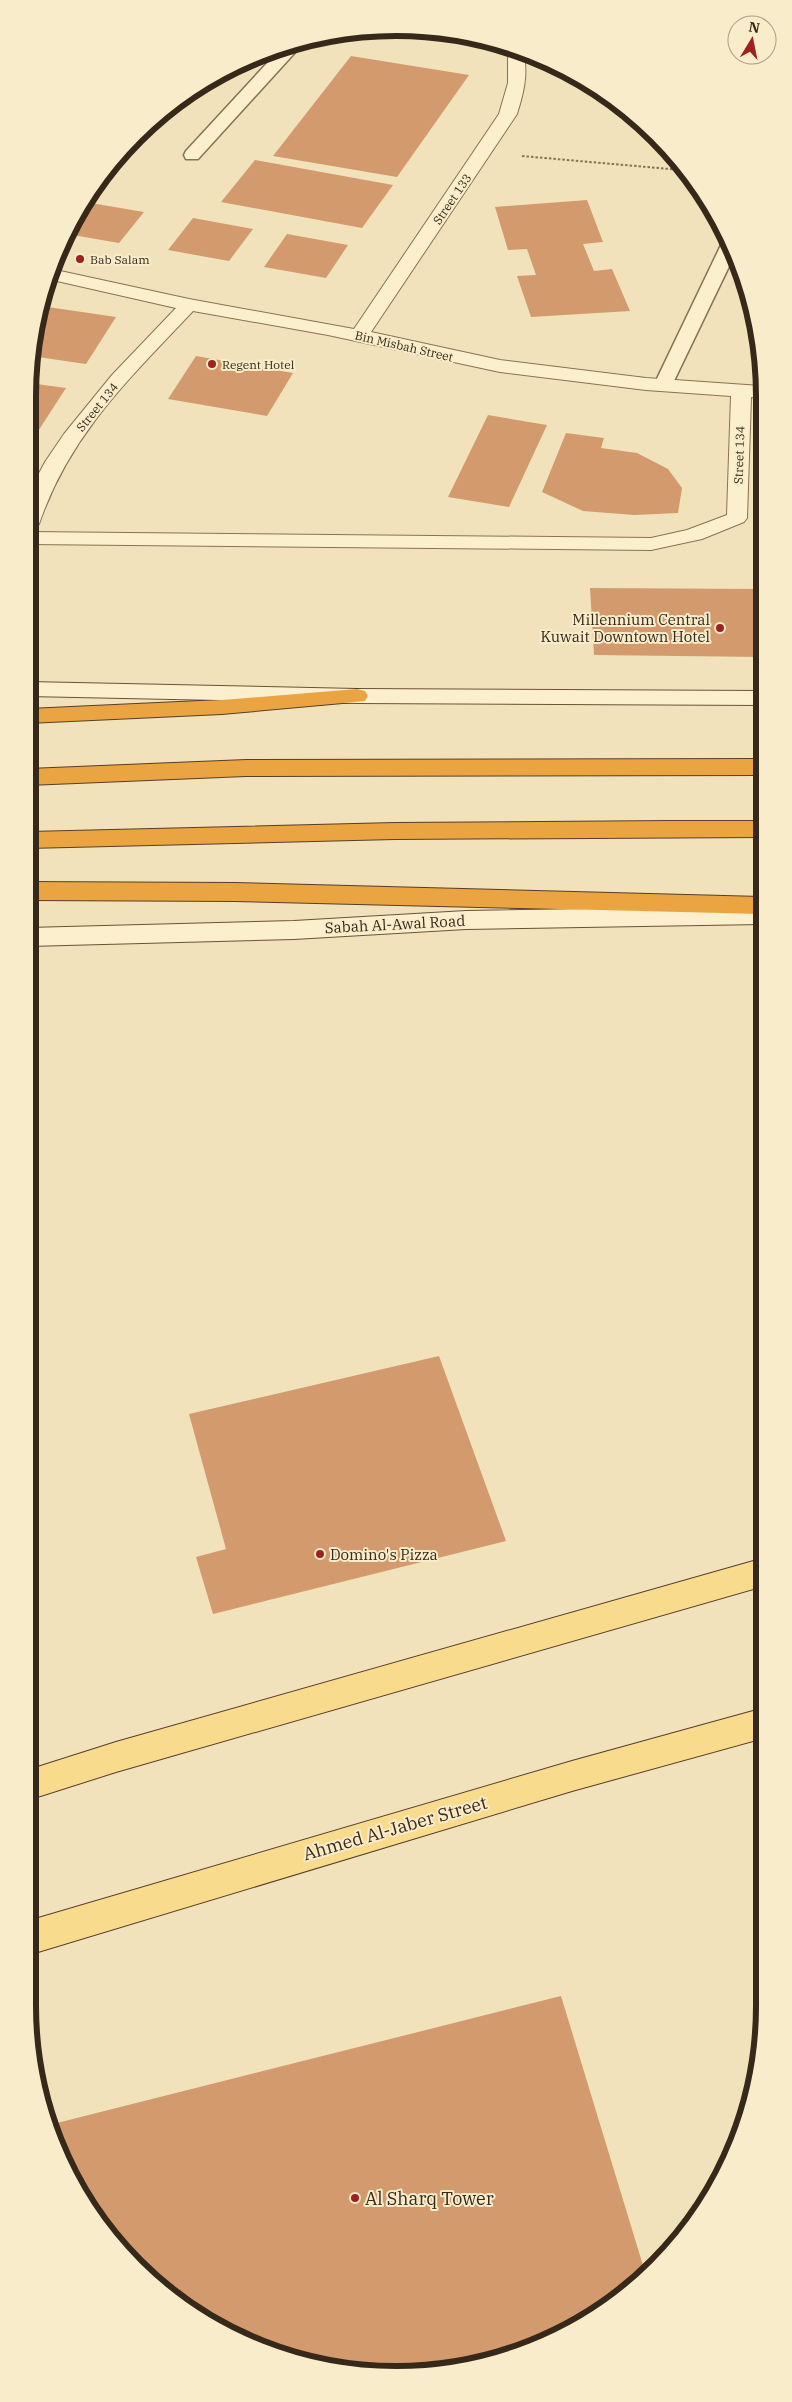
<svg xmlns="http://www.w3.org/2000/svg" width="792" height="2402" font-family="'IBM Plex Serif',serif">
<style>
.building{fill:#d39a6d}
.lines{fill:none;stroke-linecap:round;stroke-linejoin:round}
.lane-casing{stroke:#897253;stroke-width:3}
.street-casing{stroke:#897253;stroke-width:2}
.secondary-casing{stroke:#6b5237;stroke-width:2}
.primary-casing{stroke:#563f29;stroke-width:2}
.highway-casing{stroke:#563f29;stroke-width:2}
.path{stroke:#897253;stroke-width:2;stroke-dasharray:2.5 2;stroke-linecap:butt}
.lane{fill:#fcefce;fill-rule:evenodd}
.street{fill:#fcefce;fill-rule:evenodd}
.secondary{fill:#fcefce;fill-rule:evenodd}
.primary{fill:#f9db8e;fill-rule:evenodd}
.highway{fill:#eaa542;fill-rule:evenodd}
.poi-dot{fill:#9d211e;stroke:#f8eccb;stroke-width:2}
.labels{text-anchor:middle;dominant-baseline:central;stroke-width:4;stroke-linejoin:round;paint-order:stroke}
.far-street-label{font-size:12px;fill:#37291a;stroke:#f8eccb}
.far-poi-label{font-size:12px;fill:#37291a;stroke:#f8eccb;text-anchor:start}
.poi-label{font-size:15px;fill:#37291a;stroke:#f8eccb;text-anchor:end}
.street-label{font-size:15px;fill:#37291a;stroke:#f8eccb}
.near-street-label{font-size:18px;fill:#37291a;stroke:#f8eccb}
.near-poi-label{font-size:18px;fill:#37291a;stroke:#f8eccb;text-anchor:start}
.rim{fill:none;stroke:#37291a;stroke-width:6}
</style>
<rect width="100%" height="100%" fill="#f1e2bb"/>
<path class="building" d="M351,56l118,19 -72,102 -124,-21z
M255,160l138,25 -31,43 -141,-26z
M587,200l16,42 -20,2 11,27 18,-2 18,42 -99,6 -14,-41 19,-1 -9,-26 -19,1 -13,-43z
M85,202l59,10 -25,31 -52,-9z
M193,218l60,11 -24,32 -61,-11z
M287,234l61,11 -22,33 -62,-11z
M48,307l68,10 -30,47 -55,-8 3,-30z
M196,356l97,17 -26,43 -99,-17z
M29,383l37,5 -33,51 -5,-1z
M488,415l59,10 -38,82 -61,-10z
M566,433l38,5 -3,10 36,5 31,16 14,19 -4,25 -44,2 -51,-4 -41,-19z
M590,588l172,1v68l-168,-2z
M439,1356l67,185 -293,73 -17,-57 30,-8 -37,-135z
M561,1996l84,276 -25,27 -61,38 -67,25 -72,12 -72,-3 -115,-35 -62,-38 -52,-49 -64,-102 -6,-22z"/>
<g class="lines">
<defs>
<path id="lane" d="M396,28l25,2 -7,4 -89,5 -6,-3z
M300,42l2,2 -2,3 -102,112h-12l-2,-4 2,-4 96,-104z
M729,240l5,16 -62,129 -2,4h-14l-2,-4 67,-140z"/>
<path id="street" d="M508,50l16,6c4,20 -1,39 -7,58l-146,218 129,28 146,18 115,8v12l-10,-1 -4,121 -3,4 -42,17 -51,11 -623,-6v-12l623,6 36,-8 40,-15 4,-119 -85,-6 -146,-18 -172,-37 -135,-24c-64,68 -123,123 -154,213l-4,4 -7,2 1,-38 16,-30 19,-28 48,-59 64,-67 -128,-29 3,-10 138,30 165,30 145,-215 9,-31z"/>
<path id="secondary" d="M28,682l329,7 405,2v14l-405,-2 -329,-7z
M762,906v18l-296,5 -172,10 -266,7v-18l266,-7 172,-10z"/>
<path id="primary" d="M764,1558v28l-648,186 -88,28v-30l88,-28z
M764,1708v30l-192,53 -544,164v-34l544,-160z"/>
<path id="highway" d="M357,689l8,2 3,5 -3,5 -143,13 -194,9v-14l194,-9z
M762,759v16l-516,1 -218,9v-16l218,-9z
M670,821h92v16l-367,2 -367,9v-16l367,-9z
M28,882l206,1 528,14v17l-528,-13 -206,-1z"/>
</defs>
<use href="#lane" class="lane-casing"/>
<use href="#street" class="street-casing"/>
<use href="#secondary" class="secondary-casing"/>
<use href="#primary" class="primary-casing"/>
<use href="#highway" class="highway-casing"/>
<path class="path" d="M522,156l159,14"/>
<use href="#lane" class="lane"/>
<use href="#street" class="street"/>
<use href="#secondary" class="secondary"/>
<use href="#primary" class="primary"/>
<use href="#highway" class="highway"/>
</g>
<g class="poi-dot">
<circle cx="80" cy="259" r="5"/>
<circle cx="212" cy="364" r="5"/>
<circle cx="720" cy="628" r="5"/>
<circle cx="320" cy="1554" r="5"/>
<circle cx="355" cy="2198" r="5"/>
</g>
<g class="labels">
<g class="far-street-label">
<text transform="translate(452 199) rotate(-56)">Street 133</text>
<text transform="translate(404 346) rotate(13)">Bin Misbah Street</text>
<text transform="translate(97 407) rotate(-51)">Street 134</text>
<text transform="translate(739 455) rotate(-88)">Street 134</text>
</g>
<g class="far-poi-label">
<text x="90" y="259">Bab Salam</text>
<text x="222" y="364">Regent Hotel</text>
</g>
<g class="poi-label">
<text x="710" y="619">Millennium Central<tspan x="710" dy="17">Kuwait Downtown Hotel</tspan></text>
<text x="330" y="1554" text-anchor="start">Domino's Pizza</text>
</g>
<g class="street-label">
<text transform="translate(395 924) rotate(-3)">Sabah Al-Awal Road</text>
</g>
<g class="near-street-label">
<text transform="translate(395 1828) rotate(-16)">Ahmed Al-Jaber Street</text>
</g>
<g class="near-poi-label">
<text x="365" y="2198">Al Sharq Tower</text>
</g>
</g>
<path d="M0 0H792V2402H0ZM396 36H396A360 360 0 0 1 756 396V2006A360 360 0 0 1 396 2366H396A360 360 0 0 1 36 2006V396A360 360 0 0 1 396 36Z" fill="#f8eccb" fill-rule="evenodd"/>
<path class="rim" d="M396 36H396A360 360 0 0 1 756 396V2006A360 360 0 0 1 396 2366H396A360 360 0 0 1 36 2006V396A360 360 0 0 1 396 36Z"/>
<g transform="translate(752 40) rotate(10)"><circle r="24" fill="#f8eccb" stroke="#ab9e84"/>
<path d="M0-4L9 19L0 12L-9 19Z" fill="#9d211e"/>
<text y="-8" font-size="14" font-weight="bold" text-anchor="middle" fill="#37291a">N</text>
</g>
</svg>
